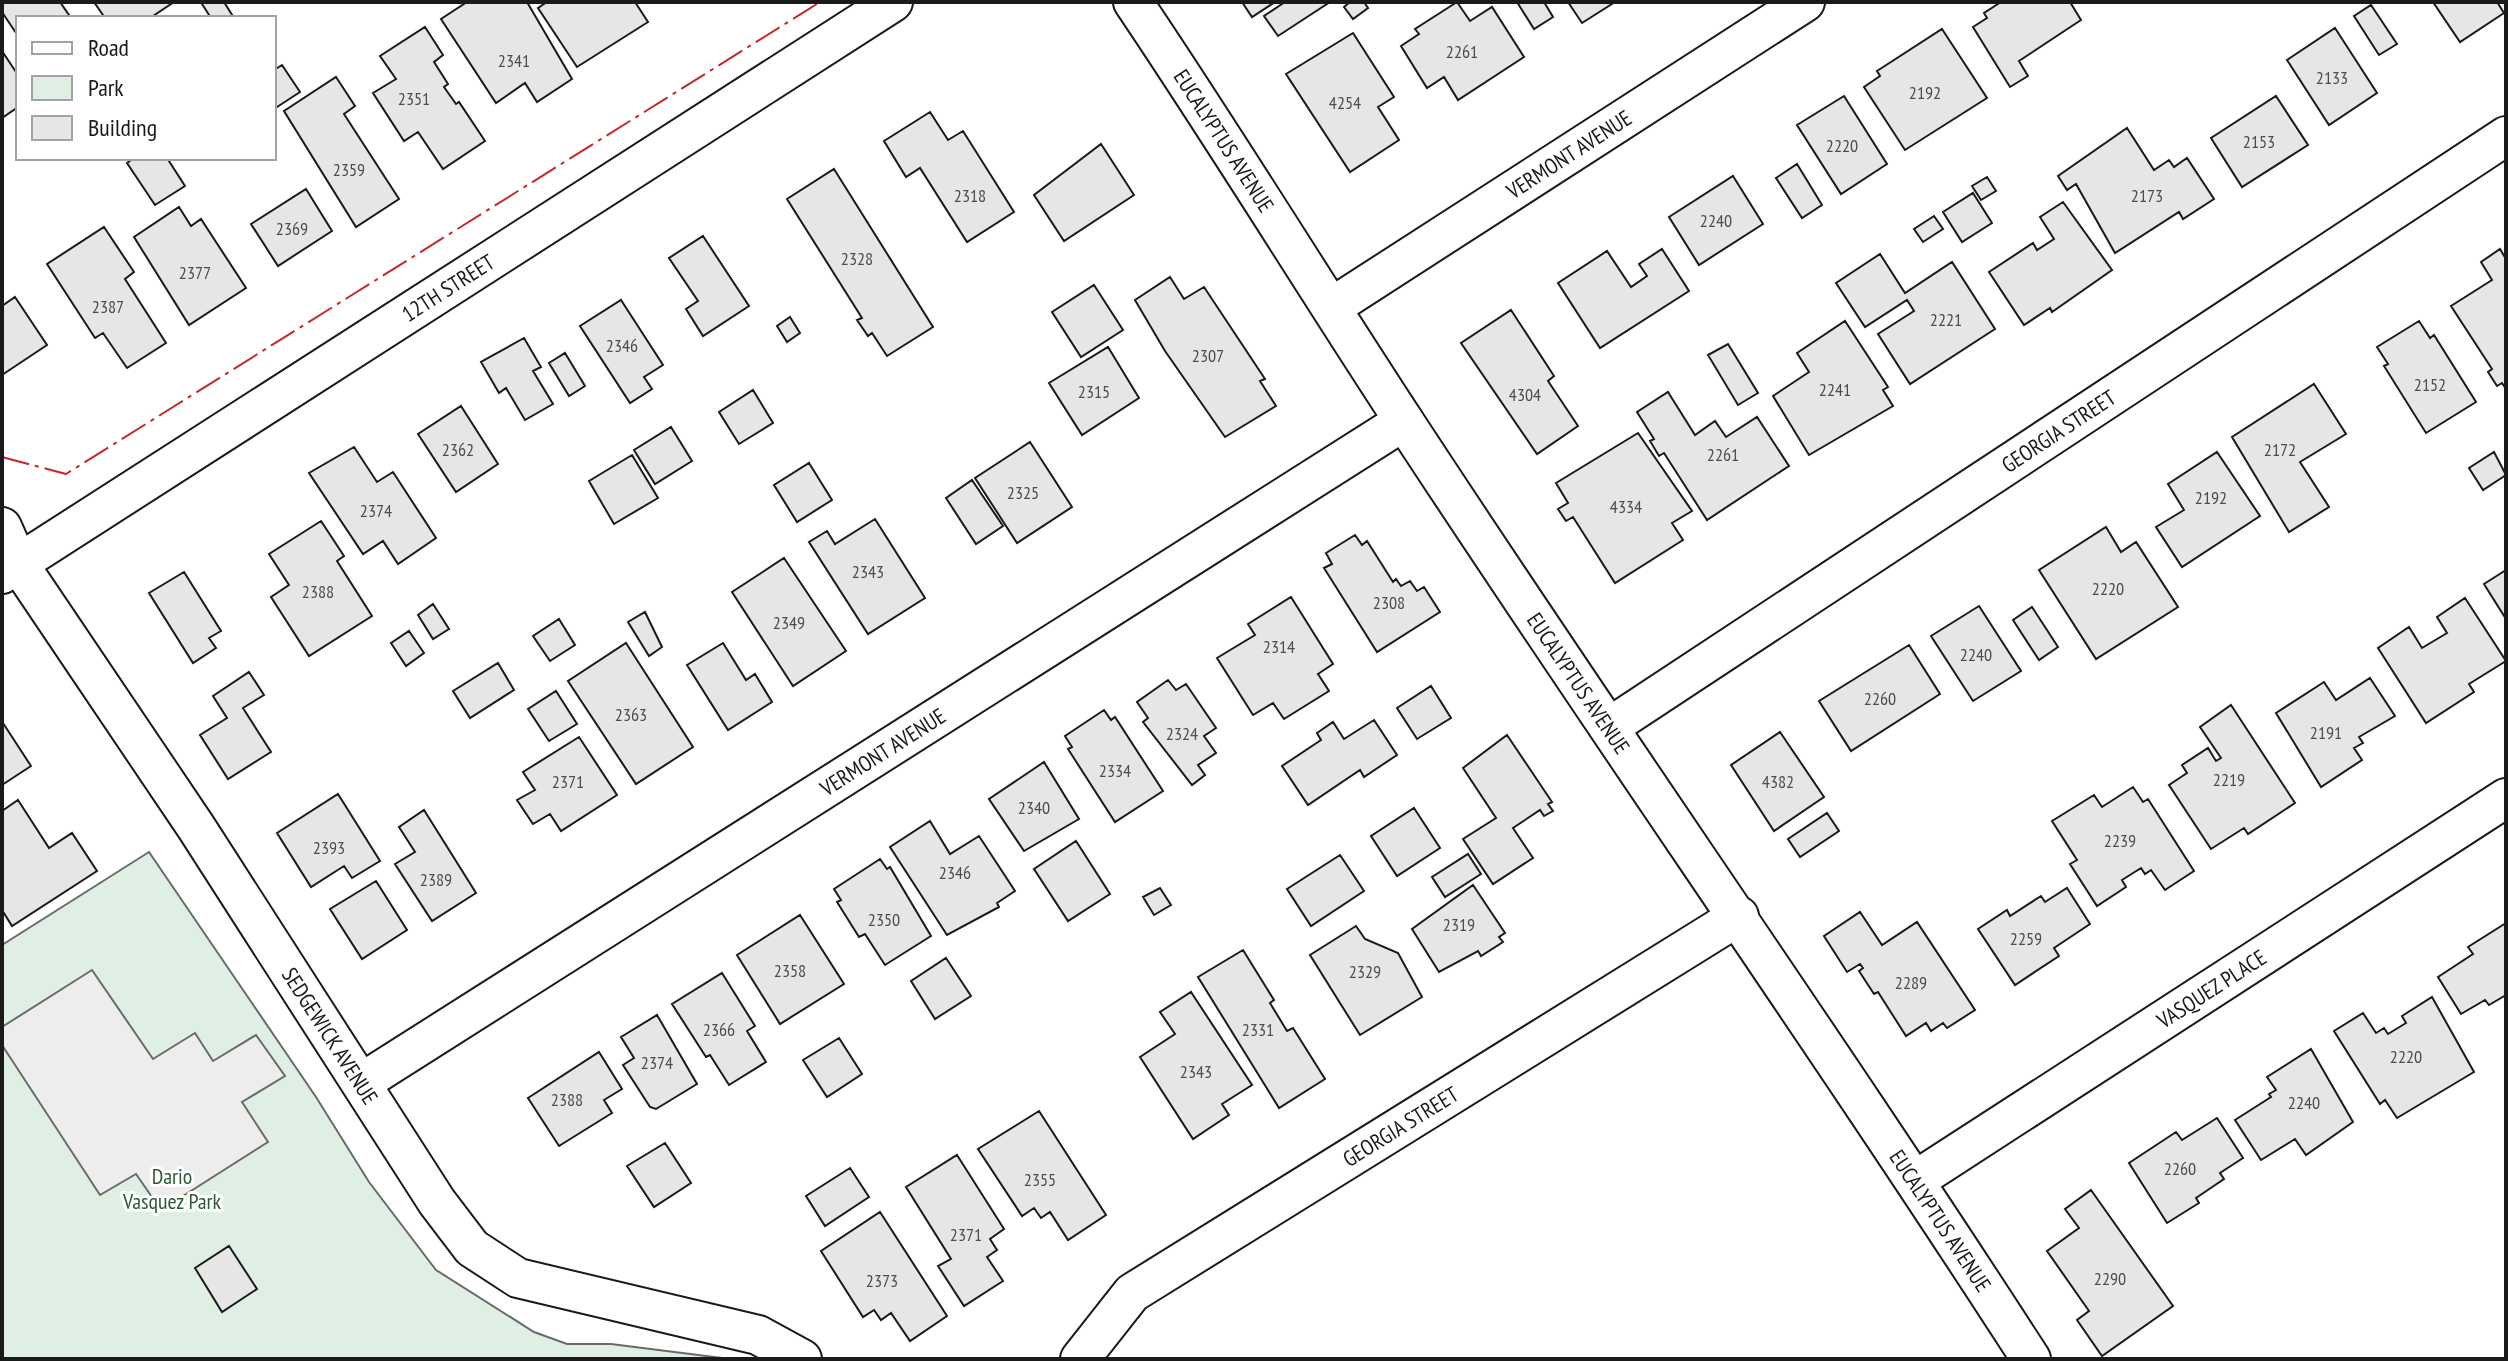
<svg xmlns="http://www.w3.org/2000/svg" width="2508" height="1361" font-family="'PT Sans Narrow',sans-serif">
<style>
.green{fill:#e0efe3;stroke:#6a6a6a;stroke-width:2}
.parking{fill:#ededed;stroke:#6a6a6a;stroke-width:2}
.building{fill:#e6e6e6;stroke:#1a1a1a;stroke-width:2}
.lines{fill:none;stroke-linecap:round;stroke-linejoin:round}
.minor-casing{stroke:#1a1a1a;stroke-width:42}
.minor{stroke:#fff;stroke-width:38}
.power{stroke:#c62828;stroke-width:2;stroke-dasharray:28 6 4 6;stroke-linecap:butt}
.labels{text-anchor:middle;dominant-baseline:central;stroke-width:6;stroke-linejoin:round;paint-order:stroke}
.number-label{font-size:18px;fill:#4d4d4d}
.street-label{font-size:22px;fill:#1a1a1a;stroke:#fff}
.park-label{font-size:22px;fill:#2b5a34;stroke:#fff}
</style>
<rect width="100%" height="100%" fill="#fff"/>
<path class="green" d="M149,852l167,245 53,85 67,88 98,62 33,12h44l119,15h-728v-414z"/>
<path class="parking" d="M92,970l61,89 42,-26 18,28 43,-26 29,41 -43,26 26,40 -107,68 -25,-36 -36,21 -98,-150v-18z"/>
<path class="building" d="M2,2h58l11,16h-53v18l-16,-24z
M94,2h80l-24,16h-45z
M204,2h20l10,16h-23l-9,-14z
M467,2h60l45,77 -35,23 -12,-19 -29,20 -55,-84z
M547,2h88l13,20 -71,45 -39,-59z
M1242,2h33l-23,15z
M1285,2h45l-52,34 -14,-20z
M1350,2h14l4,6 -15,11 -9,-12z
M1457,2l13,19 22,-14 32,50 -66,43 -14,-23 -17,11 -26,-42 18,-12 -4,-5z
M1517,2h27l9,15 -19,12z
M1568,2h47l-33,21z
M2001,2h69l11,18 -62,41 9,15 -18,11 -37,-60 14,-9 -3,-5z
M2433,2h64l7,11 -44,29z
M2371,5l26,39 -18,11 -25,-39z
M425,27l18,28 -9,7 14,22 -4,3 12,17 3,-2 26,39 -42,28 -25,-37 -14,9 -31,-48 23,-14 -16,-23z
M2335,28l42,65 -48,32 -42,-65z
M1942,29l45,69 -82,52 -41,-63 16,-11 -3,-5z
M1353,33l41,64 -16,10 21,33 -49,32 -64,-98z
M2,51l16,24v32l-16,11z
M282,65l18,27 -26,17v-39z
M336,77l19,29 -11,8 55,85 -43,28 -72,-116z
M1844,96l43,68 -46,30 -44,-69z
M2276,96l32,49 -66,42 -31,-49z
M930,112l18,28 15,-9 51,81 -47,30 -47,-74 -14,9 -22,-36z
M2127,128l27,42 15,-10 5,7 13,-9 27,41 -31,20 -4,-7 -64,41 -39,-69 -9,6 -9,-14z
M1101,144l33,51 -70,46 -30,-46z
M134,158h33l18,28 -30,19 -28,-42z
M1797,164l25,41 -20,13 -26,-40z
M834,169l99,158 -46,29 -15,-23 -4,3 -11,-16 5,-2 -75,-119z
M1733,176l30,48 -64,41 -30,-48z
M1987,177l9,14 -15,9 -9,-14z
M306,189l26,42 -54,35 -27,-42z
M1973,193l19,30 -30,19 -19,-30z
M2063,202l49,68 -60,42 -2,-4 -26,17 -35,-53 44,-29 4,7 17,-11 -14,-22z
M179,207l12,19 10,-7 45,69 -57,37 -55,-88z
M1934,216l9,13 -20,13 -9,-13z
M104,227l30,45 -9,7 41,64 -39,25 -24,-35 -8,5 -48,-74z
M703,236l46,70 -46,30 -17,-27 12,-8 -29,-43z
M1662,249l27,42 -89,57 -42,-65 49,-32 24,36 16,-11 -8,-12z
M2500,249l6,10v130l-4,-6 -5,3 -9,-14 4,-3 -41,-63 41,-26 -11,-18z
M1880,254l25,39 47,-31 43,67 -85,55 -32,-50 36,-23 -7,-11 -42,27 -29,-44z
M1170,277l14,22 20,-12 61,92 -5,2 16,25 -51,31 -60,-86 -30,-51z
M1094,285l29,45 -42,27 -29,-45z
M15,297l32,48 -45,30v-69z
M621,300l42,65 -19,12 8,12 -22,14 -50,-77z
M1511,310l43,66 -6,5 30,45 -41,28 -76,-111z
M790,317l10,16 -13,9 -10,-16z
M1845,321l43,66 -5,3 10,16 -84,49 -36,-59 36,-24 -12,-19z
M2419,321l11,17 4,-3 42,67 -50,31 -42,-67 4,-2 -11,-17z
M524,338l17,29 -8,4 20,33 -28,16 -19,-32 -7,5 -18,-31z
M1728,344l30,49 -20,12 -30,-50z
M1108,347l31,51 -57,37 -33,-52z
M565,353l20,33 -16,10 -20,-33z
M2314,384l32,50 -46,28 29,45 -40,25 -57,-95z
M753,390l20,33 -34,21 -20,-32z
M1668,392l27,43 20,-14 11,16 31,-20 32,49 -82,54 -43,-67 -5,3 -9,-15 4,-2 -17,-27z
M461,406l37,58 -42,28 -38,-58z
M671,427l21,34 -37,23 -21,-34z
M1638,433l54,78 -20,12 11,17 -68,43 -42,-66 -7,4 -8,-12 10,-6 -12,-20z
M1030,442l42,65 -55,36 -42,-65z
M354,447l23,35 16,-10 43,66 -38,26 -15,-23 -20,13 -54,-81z
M2217,452l43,64 -78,51 -26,-40 28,-17 -16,-26z
M2494,452l12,23 -23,15 -14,-22z
M632,455l26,43 -44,26 -25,-43z
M809,463l23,37 -35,22 -23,-37z
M972,480l31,46 -27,18 -30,-46z
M875,519l50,79 -57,36 -59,-92 18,-11 8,13z
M321,521l23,35 -7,5 35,55 -63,40 -38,-59 18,-12 -20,-31z
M2106,527l15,25 15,-10 42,65 -82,52 -57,-89z
M1355,535l7,10 5,-4 26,41 3,-3 5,7 9,-5 7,10 7,-4 16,25 -63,40 -53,-84 8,-4 -6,-11z
M784,558l62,93 -53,35 -61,-94z
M2506,570v49l-22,-35z
M184,572l37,59 -12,7 7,10 -23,15 -44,-70z
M1291,597l42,67 -15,10 11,17 -45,28 -11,-16 -20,12 -36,-57 38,-23 -7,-11z
M2465,598l41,63 -37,23 5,8 -48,31 -48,-75 31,-21 13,21 25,-15 -10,-16z
M433,604l16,25 -16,10 -15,-24z
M1979,606l42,65 -48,30 -42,-65z
M2032,607l26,40 -19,13 -26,-40z
M645,612l17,35 -13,9 -21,-34z
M559,619l16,26 -25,16 -17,-25z
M409,631l15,22 -18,13 -15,-23z
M626,643l67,104 -57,37 -68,-103z
M723,643l23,37 9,-6 17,28 -44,28 -41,-65z
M1909,645l31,49 -89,57 -32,-50z
M498,663l16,27 -44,28 -17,-27z
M249,672l15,23 -21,13 28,44 -43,27 -28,-44 27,-17 -14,-22z
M2370,678l25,38 -36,21 4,6 -9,5 8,12 -41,27 -45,-74 48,-31 12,18z
M1168,680l8,10 10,-6 30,44 -12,8 12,17 -18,12 7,10 -13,10 -49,-63 5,-4 -11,-16z
M1431,686l20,32 -34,21 -20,-31z
M556,691l21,33 -28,17 -21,-32z
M2231,705l64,98 -47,31 -4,-6 -33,21 -42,-64 18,-12 -5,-8 26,-17 8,13 5,-3 -21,-31z
M1104,710l7,10 4,-3 48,74 -48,31 -47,-73 4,-2 -7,-11z
M1374,720l23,35 -33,22 -4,-7 -52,35 -26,-39 39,-26 -4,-7 16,-11 11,17z
M3,723l28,43 -29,19v-61z
M1780,732l44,65 -50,34 -43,-66z
M1507,735l45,67 -4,2 5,7 -9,5 -4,-6 -27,18 20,30 -40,26 -30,-45 33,-21 -33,-50z
M579,737l38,58 -56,36 -11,-17 -17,10 -16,-24 18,-10 -12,-18z
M1044,762l35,57 -55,32 -35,-52z
M2133,787l10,15 5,-3 46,72 -29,19 -14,-20 -6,4 -4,-6 -19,12 4,7 -29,19 -27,-42 7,-4 -25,-39 42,-26 8,12z
M338,794l42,67 -28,17 -8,-12 -33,21 -34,-54z
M18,800l31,48 23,-15 25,38 -85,55 -10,-16v-99z
M1414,808l26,40 -43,28 -26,-40z
M424,810l52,83 -44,28 -37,-57 20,-12 -16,-25z
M1827,813l12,18 -39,26 -12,-18z
M930,821l20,33 29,-18 36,55 -18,12 2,4 -52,28 -57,-88z
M1076,841l34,53 -42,27 -34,-52z
M1468,854l13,20 -36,23 -13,-20z
M1340,855l24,36 -53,35 -24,-37z
M880,859l7,10 3,-2 41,69 -46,29 -20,-31 -6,3 -22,-35 4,-2 -7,-11z
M376,881l31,49 -45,29 -32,-50z
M1473,885l32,48 -6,4 4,5 -22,14 -3,-5 -39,21 -27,-43z
M1160,888l11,17 -17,10 -11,-18z
M2067,888l23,36 -36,24 5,8 -44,29 -37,-56 29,-19 3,6 31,-20 4,6z
M1860,912l22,33 35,-23 58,88 -28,18 -4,-5 -12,8 -5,-8 -20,13 -28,-44 -4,2 -15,-23 4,-3 -3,-4 -13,8 -23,-36z
M800,915l44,69 -64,40 -43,-69z
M2506,923v72l-17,10 -4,-5 -24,14 -23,-37 35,-23 -5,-7z
M1356,926l9,13 33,14 24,44 -62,38 -50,-80z
M1243,950l31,50 -4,3 17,28 6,-3 32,51 -46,29 -81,-131z
M946,958l25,38 -36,23 -24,-38z
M722,973l33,53 -8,5 19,31 -37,23 -19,-30 -4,2 -34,-53z
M1191,992l61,93 -30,19 7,11 -36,24 -53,-82 35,-23 -15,-22z
M2432,997l42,75 -77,46 -12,-18 -5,4 -46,-73 29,-18 13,20 8,-5 4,6 18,-11 -4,-7z
M657,1015l40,69 -41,25 -6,-2 -27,-42 11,-7 -13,-21z
M839,1038l23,36 -35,23 -24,-37z
M2311,1049l42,73 -47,33 -11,-16 -34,21 -26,-40 36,-23 -2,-3 7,-4 -9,-13z
M599,1052l23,37 -18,11 8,13 -53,33 -31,-48z
M1039,1111l67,104 -38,25 -18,-28 -9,6 -7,-10 -12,8 -44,-67z
M2217,1118l26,40 -23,15 4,6 -28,19 3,5 -32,20 -38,-60 47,-31 6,8z
M665,1143l26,40 -37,24 -27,-41z
M957,1155l47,74 -14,10 7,11 -10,7 16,24 -39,25 -26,-40 13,-7 -45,-72z
M850,1168l19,29 -44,29 -19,-30z
M2091,1190l82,116 -71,50 -25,-36 12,-9 -42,-60 32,-23 -14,-19z
M880,1212l67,104 -37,25 -19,-28 -10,7 -7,-10 -11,7 -42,-66z
M229,1246l28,43 -35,23 -27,-44z"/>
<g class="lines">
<defs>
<g id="minor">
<path id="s1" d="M1133,2c93,138 180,280 271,419 206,315 423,622 627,938"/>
<path id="s2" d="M1332,307l473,-305"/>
<path id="s3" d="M2,527l16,36 178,264 241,375 35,46 46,30 240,57 44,24"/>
<path id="s4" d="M2,574l891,-572"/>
<path id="s5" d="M1611,726l895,-590"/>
<path id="s6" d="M361,1083l1043,-662"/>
<path id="s7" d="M1916,1180l590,-382"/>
<path id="s8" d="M1080,1359l52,-66 607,-377"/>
</g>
</defs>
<use href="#minor" class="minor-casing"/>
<use href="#minor" class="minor"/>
<path class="power" d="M2,457l64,17 754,-472"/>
</g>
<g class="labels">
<g class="number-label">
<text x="1462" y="51">2261</text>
<text x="514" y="60">2341</text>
<text x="2332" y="77">2133</text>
<text x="1925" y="92">2192</text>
<text x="414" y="98">2351</text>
<text x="1345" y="102">4254</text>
<text x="2259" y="141">2153</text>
<text x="1842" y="145">2220</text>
<text x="349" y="169">2359</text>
<text x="970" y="195">2318</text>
<text x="2147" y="195">2173</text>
<text x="1716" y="220">2240</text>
<text x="292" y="228">2369</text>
<text x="857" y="258">2328</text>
<text x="195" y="272">2377</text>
<text x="108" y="306">2387</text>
<text x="1946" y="319">2221</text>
<text x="622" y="345">2346</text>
<text x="1208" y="355">2307</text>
<text x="2430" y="384">2152</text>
<text x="1835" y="389">2241</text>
<text x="1094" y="391">2315</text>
<text x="1525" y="394">4304</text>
<text x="458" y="449">2362</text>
<text x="2280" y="449">2172</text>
<text x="1723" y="454">2261</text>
<text x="1023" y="492">2325</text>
<text x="2211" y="497">2192</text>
<text x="1626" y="506">4334</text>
<text x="376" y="510">2374</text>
<text x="868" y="571">2343</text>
<text x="2108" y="588">2220</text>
<text x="318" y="591">2388</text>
<text x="1389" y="602">2308</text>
<text x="789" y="622">2349</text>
<text x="1279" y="646">2314</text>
<text x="1976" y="654">2240</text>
<text x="1880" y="698">2260</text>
<text x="631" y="714">2363</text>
<text x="2326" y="732">2191</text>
<text x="1182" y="733">2324</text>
<text x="1115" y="770">2334</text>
<text x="2229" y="779">2219</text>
<text x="568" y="781">2371</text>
<text x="1778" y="781">4382</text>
<text x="1034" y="807">2340</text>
<text x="2120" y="840">2239</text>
<text x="329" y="847">2393</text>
<text x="955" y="872">2346</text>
<text x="436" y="879">2389</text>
<text x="884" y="919">2350</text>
<text x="1459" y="924">2319</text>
<text x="2026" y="938">2259</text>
<text x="790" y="970">2358</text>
<text x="1365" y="971">2329</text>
<text x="1911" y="982">2289</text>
<text x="719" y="1029">2366</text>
<text x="1258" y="1029">2331</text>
<text x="2406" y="1056">2220</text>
<text x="657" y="1062">2374</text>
<text x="1196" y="1071">2343</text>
<text x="567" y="1099">2388</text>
<text x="2304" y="1102">2240</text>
<text x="2180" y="1168">2260</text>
<text x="1040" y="1179">2355</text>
<text x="966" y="1234">2371</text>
<text x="2110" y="1278">2290</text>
<text x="882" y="1280">2373</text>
</g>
<g class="street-label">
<text stroke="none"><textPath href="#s1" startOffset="166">EUCALYPTUS AVENUE</textPath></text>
<text stroke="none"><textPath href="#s2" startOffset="282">VERMONT AVENUE</textPath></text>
<text stroke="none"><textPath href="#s4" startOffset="530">12TH STREET</textPath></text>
<text stroke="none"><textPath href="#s5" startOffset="536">GEORGIA STREET</textPath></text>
<text stroke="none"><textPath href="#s1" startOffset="814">EUCALYPTUS AVENUE</textPath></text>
<text stroke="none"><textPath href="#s6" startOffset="618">VERMONT AVENUE</textPath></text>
<text stroke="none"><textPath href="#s7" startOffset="352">VASQUEZ PLACE</textPath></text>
<text stroke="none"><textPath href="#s3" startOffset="606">SEDGEWICK AVENUE</textPath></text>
<text stroke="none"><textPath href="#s8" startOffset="400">GEORGIA STREET</textPath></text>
<text stroke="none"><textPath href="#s1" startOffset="1462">EUCALYPTUS AVENUE</textPath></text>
</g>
<g class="park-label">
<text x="172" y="1176">Dario<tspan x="172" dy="25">Vasquez Park</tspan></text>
</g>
</g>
<rect width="2508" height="1361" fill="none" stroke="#1a1a1a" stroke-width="8"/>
<rect x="16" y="16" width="260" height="144" fill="#ffffff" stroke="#a3a3a3" stroke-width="2"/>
<rect x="32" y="42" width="40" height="12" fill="#ffffff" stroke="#a3a3a3" stroke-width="2"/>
<text x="88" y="56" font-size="24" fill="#1a1a1a">Road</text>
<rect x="32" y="76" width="40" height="24" fill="#e0efe3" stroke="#a3a3a3" stroke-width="2"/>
<text x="88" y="96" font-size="24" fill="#1a1a1a">Park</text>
<rect x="32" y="116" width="40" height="24" fill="#e6e6e6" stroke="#a3a3a3" stroke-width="2"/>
<text x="88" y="136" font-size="24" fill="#1a1a1a">Building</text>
</svg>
